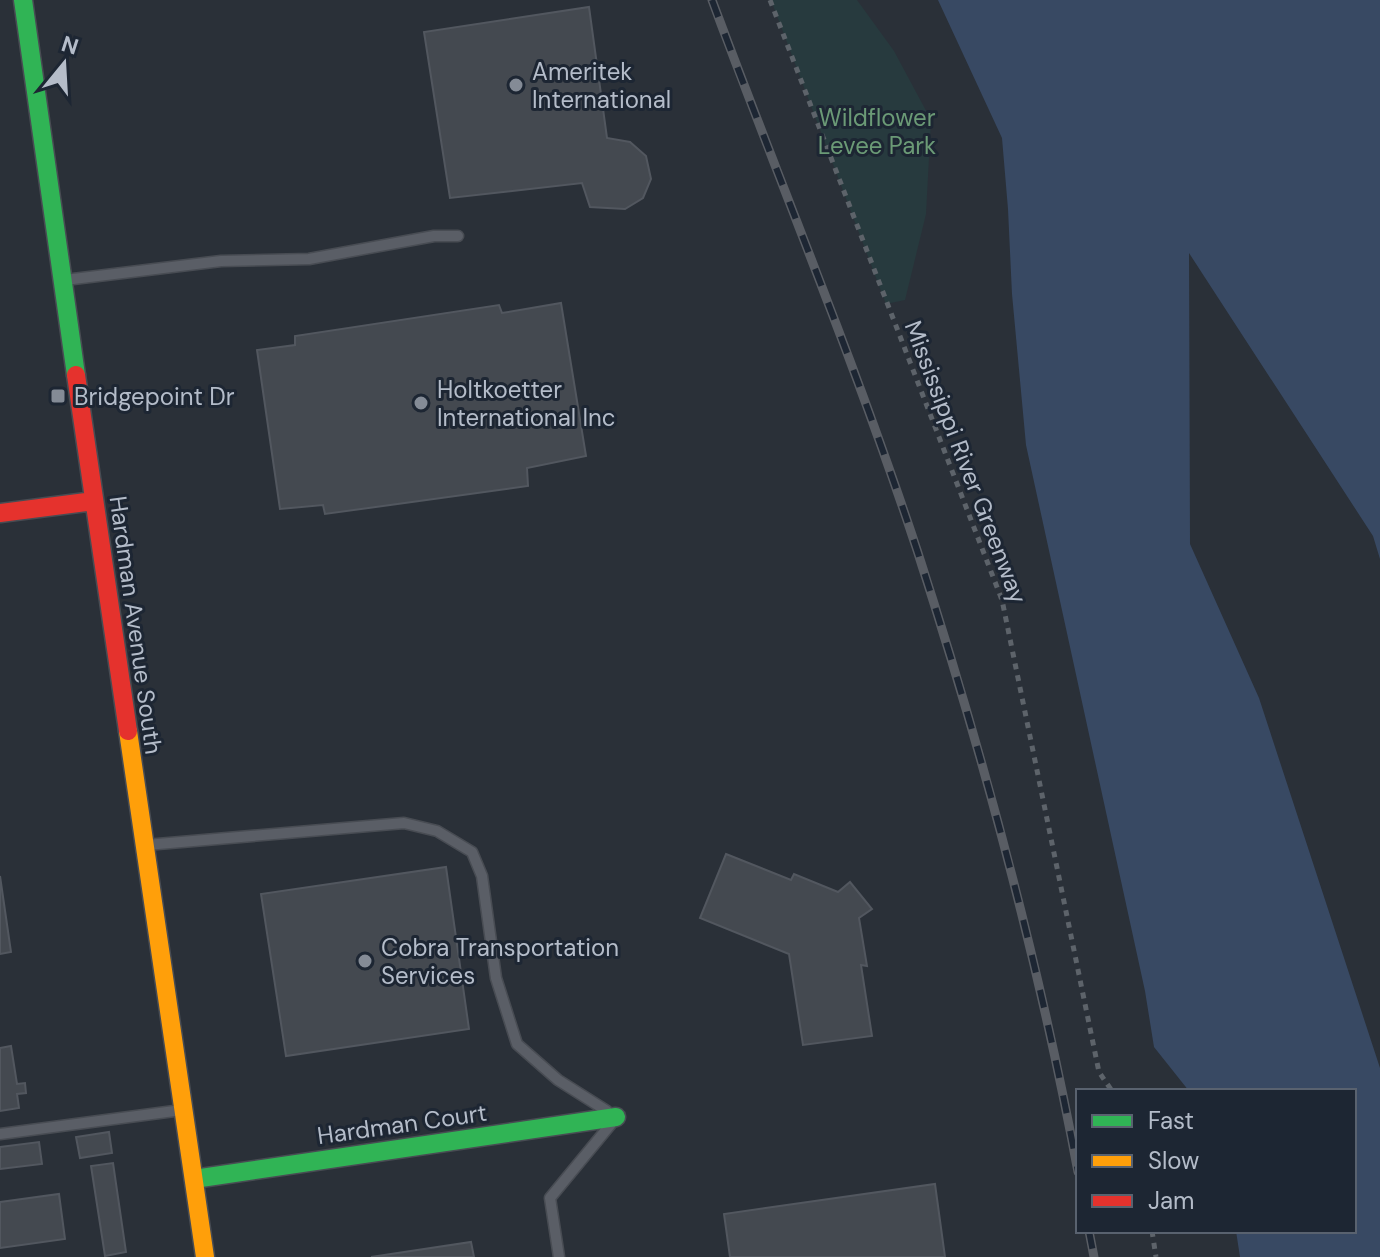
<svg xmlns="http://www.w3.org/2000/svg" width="1380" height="1257" font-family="'DM Sans',sans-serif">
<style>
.green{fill:#273a3e}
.water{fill:#384963}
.building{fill:#444950;stroke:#52575f;stroke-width:2}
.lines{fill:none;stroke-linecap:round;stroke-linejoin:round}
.lane-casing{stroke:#484c53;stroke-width:13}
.fast-casing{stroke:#484c53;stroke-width:21}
.slow-casing{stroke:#484c53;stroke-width:21}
.jam-casing{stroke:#484c53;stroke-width:21}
.path{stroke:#5d636a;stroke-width:5;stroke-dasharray:6 6;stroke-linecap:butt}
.lane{stroke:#5a5e66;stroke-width:10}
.fast{stroke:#30b455;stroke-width:18}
.slow{stroke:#ff9f0a;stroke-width:18}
.jam{stroke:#e5322d;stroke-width:18}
.rail-casing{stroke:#595d64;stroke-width:9}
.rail{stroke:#1d2633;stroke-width:6;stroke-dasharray:18;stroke-linecap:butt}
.poi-dot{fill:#848b96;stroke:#1d2633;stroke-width:3}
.labels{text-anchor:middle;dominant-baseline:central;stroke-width:6;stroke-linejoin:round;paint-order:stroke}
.poi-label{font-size:24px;fill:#b4bcc9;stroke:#1d2633;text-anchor:start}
.park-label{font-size:24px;fill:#6b9a76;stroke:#1d2633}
.street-label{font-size:24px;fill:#b4bcc9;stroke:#1d2633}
</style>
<rect width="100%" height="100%" fill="#2a3038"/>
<path class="green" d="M771,0h86l37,51 37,69 -5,94 -21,86 -19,4z"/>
<path class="water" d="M938,0h442v559l-7,-23 -184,-283 1,291 69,154 121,370v189h-140l-4,-26h118v-140h-165l-35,-44 -9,-56 -119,-546 -14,-151 -4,-85 -6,-71z"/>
<path class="building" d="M589,7l18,131 23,4 16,14 5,23 -8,19 -18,11 -35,-2 -8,-24 -132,15 -26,-166z
M561,303l25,153 -59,12 1,18 -203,28 -2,-9 -43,4 -23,-159 38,-5v-9l204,-31 3,8z
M726,854l65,26 3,-6 44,18 12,-10 22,27 -13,9 8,48 -6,-1 11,71 -69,9 -14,-91 -89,-36z
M446,867l23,162 -183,27 -25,-162z
M0,876l11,76 -11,2z
M11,1046l6,38 8,-1 1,10 -9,1 2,14 -19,3v-63z
M109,1132l3,21 -32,5 -4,-21z
M39,1142l3,22 -42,5v-22z
M113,1163l13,89 -21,4 -14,-90z
M935,1184l10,73h-215l-6,-43z
M59,1194l6,45 -65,9v-46z
M471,1242l3,15h-103z"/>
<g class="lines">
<defs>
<path id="lane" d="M65,280l156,-19 88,-2 125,-23h24
M146,845l258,-22 33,8 35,21 10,24 14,102 21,66 41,36 49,31
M0,1134l182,-24
M559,1257l-9,-59 61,-74"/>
<path id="fast" d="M23,0l53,375
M194,1179l422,-62"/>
<path id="slow" d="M128,731l77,526"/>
<path id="jam" d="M76,375l52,356
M0,513l94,-12"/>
</defs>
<use href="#lane" class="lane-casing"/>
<use href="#fast" class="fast-casing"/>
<use href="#slow" class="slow-casing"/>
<use href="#jam" class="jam-casing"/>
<path class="path" d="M770,0l232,600 97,472 13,19
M1152,1231l4,26"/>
<use href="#lane" class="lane"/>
<use href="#fast" class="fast"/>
<use href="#slow" class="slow"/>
<use href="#jam" class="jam"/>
<defs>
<path id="rail" d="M712,0c68,183 144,365 205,550 66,204 122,412 161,622
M1089,1231l5,26"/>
</defs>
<use href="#rail" class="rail-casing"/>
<use href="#rail" class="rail"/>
</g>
<g class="poi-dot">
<circle cx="516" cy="85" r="8"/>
<rect x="50" y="388" width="16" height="16" rx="4"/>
<circle cx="421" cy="403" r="8"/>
<circle cx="365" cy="961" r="8"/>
</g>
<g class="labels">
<g class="poi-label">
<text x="532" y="71">Ameritek<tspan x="532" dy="28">International</tspan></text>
<text x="437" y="389">Holtkoetter<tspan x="437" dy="28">International Inc</tspan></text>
<text x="74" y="396">Bridgepoint Dr</text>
<text x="381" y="947">Cobra Transportation<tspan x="381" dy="28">Services</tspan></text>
</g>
<g class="park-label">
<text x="877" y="117">Wildflower<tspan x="877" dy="28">Levee Park</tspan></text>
</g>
<g class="street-label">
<text transform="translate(966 462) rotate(69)">Mississippi River Greenway</text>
<text transform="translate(136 625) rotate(82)">Hardman Avenue South</text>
<text transform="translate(402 1124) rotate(-8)">Hardman Court</text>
</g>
</g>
<rect x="1076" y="1089" width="280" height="144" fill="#1d2633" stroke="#59626f" stroke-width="2"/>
<rect x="1092" y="1115" width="40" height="12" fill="#30b455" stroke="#59626f" stroke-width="2"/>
<text x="1148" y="1129" font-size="24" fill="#b4bcc9">Fast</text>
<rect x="1092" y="1155" width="40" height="12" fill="#ff9f0a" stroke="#59626f" stroke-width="2"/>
<text x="1148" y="1169" font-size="24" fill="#b4bcc9">Slow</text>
<rect x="1092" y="1195" width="40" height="12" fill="#e5322d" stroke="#59626f" stroke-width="2"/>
<text x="1148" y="1209" font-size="24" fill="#b4bcc9">Jam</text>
<g transform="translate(64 64) rotate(18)" stroke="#1d2633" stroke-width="6" paint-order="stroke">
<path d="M0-6L14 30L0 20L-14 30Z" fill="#b4bcc9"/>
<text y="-12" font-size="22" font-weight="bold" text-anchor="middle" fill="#b4bcc9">N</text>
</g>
</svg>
